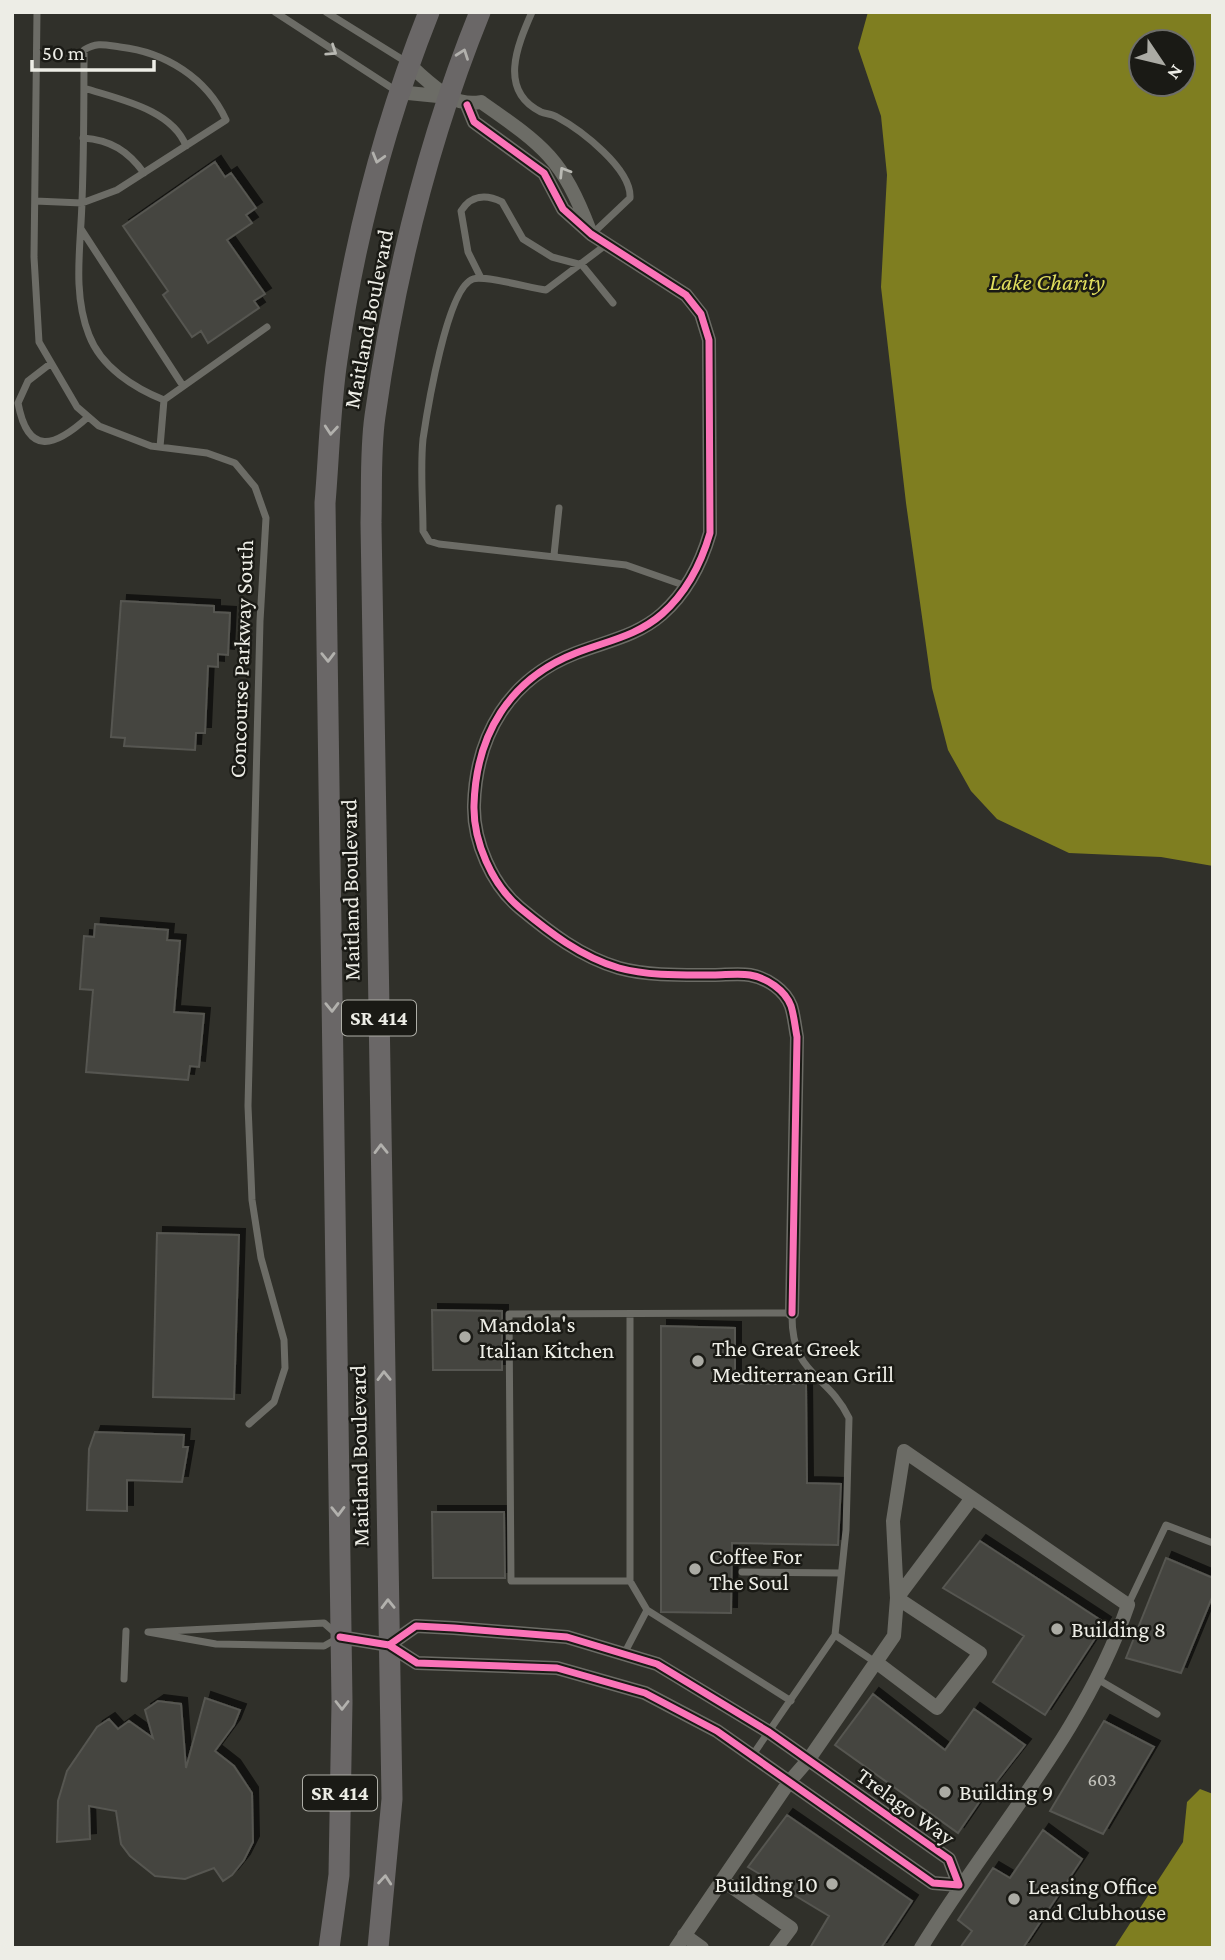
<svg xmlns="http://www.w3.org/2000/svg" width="1225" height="1960" font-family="'Crimson Pro',serif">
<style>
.water{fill:#7f7e20;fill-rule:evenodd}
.building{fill:#454540;stroke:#565651;stroke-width:2;filter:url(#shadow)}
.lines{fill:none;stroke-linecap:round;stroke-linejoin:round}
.service{stroke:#6c6c66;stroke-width:7}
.minor{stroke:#6c6c66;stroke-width:14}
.primary{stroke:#6a6767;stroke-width:21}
.cycleway-casing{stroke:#1a1a15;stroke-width:11}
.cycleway{stroke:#fb73b8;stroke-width:7}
.oneway{stroke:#b9b9b3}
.oneway2{stroke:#b2b1ad}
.poi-dot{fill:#ababa4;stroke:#1a1a15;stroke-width:2.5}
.labels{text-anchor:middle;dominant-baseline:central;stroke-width:5;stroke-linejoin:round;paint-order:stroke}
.number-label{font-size:19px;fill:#c3c3bc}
.shield{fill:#1a1a15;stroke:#aeaea7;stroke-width:2}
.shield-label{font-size:21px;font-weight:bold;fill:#edede6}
.street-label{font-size:23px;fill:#edede6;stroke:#1a1a15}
.poi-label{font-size:23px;fill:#edede6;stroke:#1a1a15;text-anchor:start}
.water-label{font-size:24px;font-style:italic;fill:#e0de5e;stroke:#1a1a15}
</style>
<defs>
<filter id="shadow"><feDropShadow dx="6" dy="-6" stdDeviation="0" flood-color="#0009"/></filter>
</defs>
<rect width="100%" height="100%" fill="#30302a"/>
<path class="water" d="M868,12h345v854l-52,-9 -92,-4 -72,-34 -26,-28 -23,-41 -16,-62 -26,-185 -25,-216 6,-112 -6,-59 -23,-68zM1141,42h42v42h-42z
M1200,1789l13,5v154h-99l69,-106 4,-40z"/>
<path class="building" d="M215,162l10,15 6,-4 25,35 -10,7 6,8 -25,17 38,54 -11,7 5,7 -51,35 -7,-12 -9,6 -29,-42 5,-4 -45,-65z
M121,601l93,5v6l16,1 -2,42 -10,-1v13l-10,-1 -3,67h-9l-1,17 -71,-4 1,-8 -14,-1z
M95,924l73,6 -1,10 13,1 -6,71 30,2 -5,53 -9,-1 -2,14 -102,-8 7,-82 -13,-1 4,-53 10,1z
M157,1233l82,2 -5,164 -81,-2z
M432,1310l70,1v59h-69z
M661,1326l74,2v56h71l1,99 34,1 -3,61 -106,-2 -1,70 -70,-1z
M95,1432l89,3 -1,12h5l-6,35 -55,-2v31l-40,-1 2,-61z
M432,1512h72l1,66h-72z
M980,1541l125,82 -60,92 -52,-33 31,-46 -81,-48z
M1166,1558l47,20v17l-32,78 -55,-15z
M873,1694l72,56 29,-41 51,36 -32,41 -2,-1 -33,48 -123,-88z
M205,1698l35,12 -6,15 -19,26 19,15 18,27 1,49 -9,18 -12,15 -9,6 -9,-13 -29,11 -30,-3 -25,-20 -9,-12 -5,-33 -27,-5 1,33 -33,3 1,-41 9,-30 30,-44 12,-8 9,10 11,-8 24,17 -8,-28 13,-9 23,3 5,64z
M1104,1721l50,26 -51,87 -53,-23z
M787,1815l125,86 -31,47h-71l19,-32 -81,-49z
M1043,1830l39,29 -59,89h-63l12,-17 -14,-11 35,-52 17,10z"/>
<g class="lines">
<path class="service" d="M37,12l-3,245 5,85 38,65 22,19 52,20 56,7 28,10 20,24 11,31 -6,103 -12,485 4,94 9,58 23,82 1,28 -11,34 -25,22
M275,12l123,80
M326,12l82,51
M532,12c-15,34 -34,79 9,100 5,2 11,2 16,5 24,13 75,52 73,81l-38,36
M84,88c34,11 88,21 102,58
M83,138c28,2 45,13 61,35
M35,201l47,2 35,-13 109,-70c-19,-42 -61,-68 -106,-73 -15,-2 -23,-5 -36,3 0,51 0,101 -2,151 -1,44 -10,91 7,134 12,32 45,53 75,65l103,-73
M81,229l102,157
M607,244l-61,46c-16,-2 -61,-15 -73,-11 -26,8 -46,133 -50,160 -3,30 0,62 0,92l6,10 10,3 187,21 60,21
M481,278l-13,-26 -7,-41c10,-16 25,-17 41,-9l21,37 29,18 30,8 31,38
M50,364l-22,17 -10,22c10,54 37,44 70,14
M160,447l4,-47
M554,555l5,-47
M630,1314v267
M756,1353l40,-1
M742,1572l99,1
M1128,1605l38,-80 47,18
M647,1610l144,91
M324,1623l16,14 -16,9 -108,-2 -68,-12z
M624,1654l23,-44 -17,-29h-119l-2,-267 283,-1c-1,64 35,59 57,105l-3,112 -11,105
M124,1679l2,-48
M1099,1680l58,34
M752,1756l83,-121 40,27"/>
<path class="minor" d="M408,64c22,18 43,44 73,38 63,44 81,56 109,129
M398,92l50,5
M467,105l7,17 70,51 19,36 28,25 95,61 15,19 8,26 1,193c-9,31 -23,59 -48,81 -25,22 -55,27 -86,39 -67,26 -100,82 -102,152 -1,36 18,80 46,103 29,24 61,49 99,60 29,8 64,7 94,7 12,0 26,-2 37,0 17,3 35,15 41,31 3,9 4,21 6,31l-5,276
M340,1637l49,8 28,18 140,5 88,25 72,38 216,152 26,2 -10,-26 -180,-127 -112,-68 -90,-27 -113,-9 -38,-2 -27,19
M876,1662l61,46 43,-55 -83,-55 75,-100
M722,1880l69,48 -15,20
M684,1935l18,13
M676,1948l113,-166 20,-23 85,-123 3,-38 -4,-77 11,-70 224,154c-44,129 -137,228 -207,343"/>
<path class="primary" d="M329,1948l10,-73 3,-173 -17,-1199c4,-47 5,-96 12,-143 17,-120 47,-235 92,-348
M378,1948l14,-149 -21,-1276c1,-35 -1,-72 4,-107 19,-137 53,-276 105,-404"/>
<defs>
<path id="cycleway" d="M467,105l7,17 70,51 19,36 28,25 95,61 15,19 8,26 1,193c-9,31 -23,59 -48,81 -25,22 -55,27 -86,39 -67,26 -100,82 -102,152 -1,36 18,80 46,103 29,24 61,49 99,60 29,8 64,7 94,7 12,0 26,-2 37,0 17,3 35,15 41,31 3,9 4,21 6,31l-5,276
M340,1637l49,8 28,18 140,5 88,25 72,38 216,152 26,2 -10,-26 -180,-127 -112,-68 -90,-27 -113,-9 -38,-2 -27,19"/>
</defs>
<use href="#cycleway" class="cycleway-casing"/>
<use href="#cycleway" class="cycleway"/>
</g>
<defs><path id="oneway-chevron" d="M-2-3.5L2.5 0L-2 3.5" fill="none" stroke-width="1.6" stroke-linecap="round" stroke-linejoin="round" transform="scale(1.75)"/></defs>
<g class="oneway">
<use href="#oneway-chevron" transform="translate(332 51) rotate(34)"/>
<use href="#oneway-chevron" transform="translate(564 172) rotate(-122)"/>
</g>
<g class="oneway2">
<use href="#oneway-chevron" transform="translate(463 54) rotate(-70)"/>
<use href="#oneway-chevron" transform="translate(378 158) rotate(106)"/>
<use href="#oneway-chevron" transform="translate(331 430) rotate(95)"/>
<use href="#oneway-chevron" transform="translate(328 657) rotate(89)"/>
<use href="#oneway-chevron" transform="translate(332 1007) rotate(89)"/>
<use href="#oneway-chevron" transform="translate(381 1149) rotate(-91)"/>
<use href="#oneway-chevron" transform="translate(384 1376) rotate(-91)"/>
<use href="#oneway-chevron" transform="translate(338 1511) rotate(89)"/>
<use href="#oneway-chevron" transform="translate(388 1604) rotate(-91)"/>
<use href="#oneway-chevron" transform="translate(342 1705) rotate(90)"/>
<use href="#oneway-chevron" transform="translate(385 1880) rotate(-85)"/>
</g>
<g class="poi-dot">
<circle cx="465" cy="1337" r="7"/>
<circle cx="698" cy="1361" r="7"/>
<circle cx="695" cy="1569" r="7"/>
<circle cx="1057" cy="1629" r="7"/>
<circle cx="945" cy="1792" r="7"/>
<circle cx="832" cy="1884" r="7"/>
<circle cx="1014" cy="1899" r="7"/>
</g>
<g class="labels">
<g class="number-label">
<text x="1102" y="1779">603</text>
</g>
<g class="shield">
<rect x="342" y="1000.5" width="74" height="35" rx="5"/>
<rect x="303" y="1775.5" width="74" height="35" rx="5"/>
</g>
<g class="shield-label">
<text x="379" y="1018">SR 414</text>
<text x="340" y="1793">SR 414</text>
</g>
<g class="street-label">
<text transform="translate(368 319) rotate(-79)">Maitland Boulevard</text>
<text transform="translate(241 659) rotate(-88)">Concourse Parkway South</text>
<text transform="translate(350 890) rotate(-91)">Maitland Boulevard</text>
<text transform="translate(359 1456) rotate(-91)">Maitland Boulevard</text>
<text transform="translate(906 1806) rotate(36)">Trelago Way</text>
</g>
<g class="poi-label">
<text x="479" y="1324">Mandola's<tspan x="479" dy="26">Italian Kitchen</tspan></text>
<text x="712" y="1348">The Great Greek<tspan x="712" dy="26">Mediterranean Grill</tspan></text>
<text x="709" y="1556">Coffee For<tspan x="709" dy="26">The Soul</tspan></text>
<text x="1071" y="1629">Building 8</text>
<text x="959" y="1792">Building 9</text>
<text x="818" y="1884" text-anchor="end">Building 10</text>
<text x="1028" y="1886">Leasing Office<tspan x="1028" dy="26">and Clubhouse</tspan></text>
</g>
<g class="water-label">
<text x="1047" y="281">Lake Charity</text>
</g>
</g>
<rect width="1225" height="1960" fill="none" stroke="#edede6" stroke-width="28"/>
<g transform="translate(1162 63) rotate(125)"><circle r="33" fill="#1a1a15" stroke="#6e6e69" stroke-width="2"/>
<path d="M0-5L12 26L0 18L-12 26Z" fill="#ababa4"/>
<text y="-10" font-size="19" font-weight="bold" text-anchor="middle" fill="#edede6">N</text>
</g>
<path d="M32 60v10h122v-10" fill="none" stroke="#edede6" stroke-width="3.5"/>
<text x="42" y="60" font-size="21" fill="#edede6" stroke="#1a1a15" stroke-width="5" paint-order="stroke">50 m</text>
</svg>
